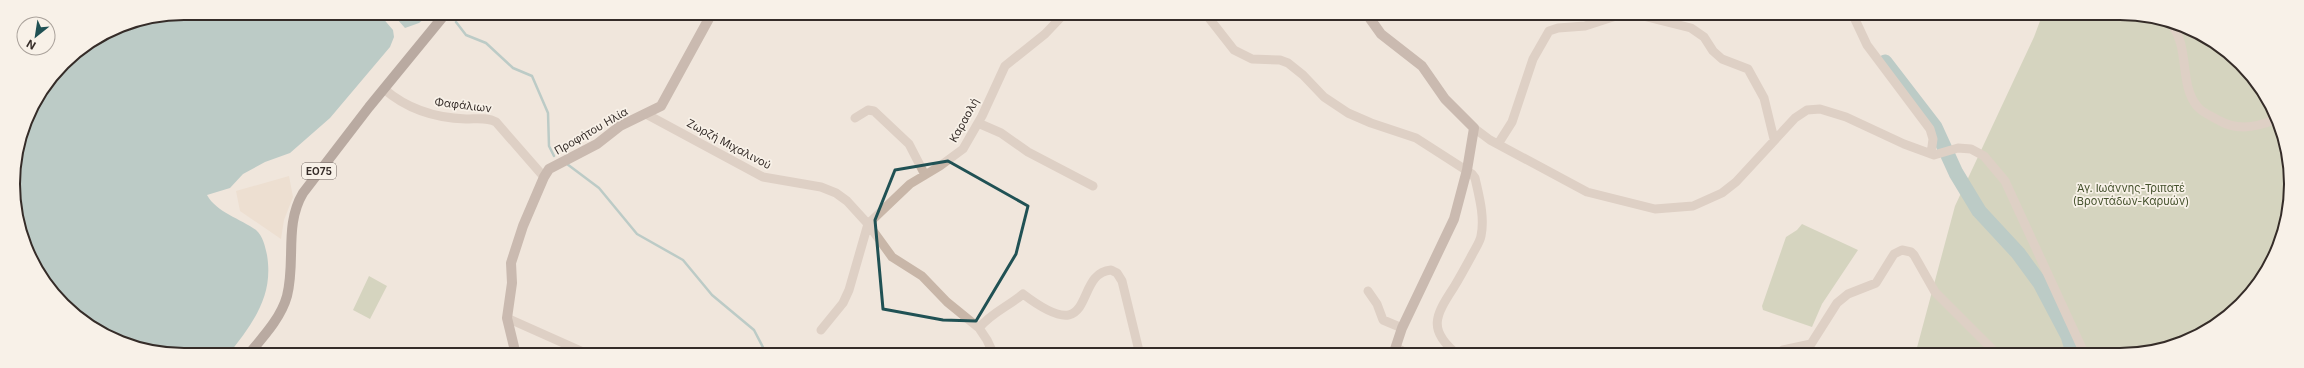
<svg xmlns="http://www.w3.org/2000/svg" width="2304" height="368" font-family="Inter,sans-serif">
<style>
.green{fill:#b4bf9c}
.plaza{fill:#e8d7c3}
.water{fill:#7cabac}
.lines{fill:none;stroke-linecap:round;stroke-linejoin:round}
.stream{stroke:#7cabac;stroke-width:2.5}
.river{stroke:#7cabac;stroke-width:15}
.street{stroke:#c8b6a8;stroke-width:9}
.secondary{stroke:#9b867a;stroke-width:10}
.primary{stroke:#76635a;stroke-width:10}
.marked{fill:none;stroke:#205154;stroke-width:3;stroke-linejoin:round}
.labels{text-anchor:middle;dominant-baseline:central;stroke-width:3.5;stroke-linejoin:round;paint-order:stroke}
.shield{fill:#f8f1e8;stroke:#706762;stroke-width:1}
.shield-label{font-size:10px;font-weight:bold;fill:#352c28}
.street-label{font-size:11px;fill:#352c28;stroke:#f8f1e8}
.park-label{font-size:11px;fill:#45522d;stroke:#f8f1e8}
.rim{fill:none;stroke:#352c28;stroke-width:2}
</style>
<rect width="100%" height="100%" fill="#f0e6dc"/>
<path class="green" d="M2043,13h88l65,18 53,40 33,58 9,66 -18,64 -32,46 -46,32 -64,18h-216l40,-149 79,-169z
M1802,224l56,26 -36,54 -10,23 -49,-17 -1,-4 24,-69 11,-7z
M369,276l18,10 -17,33 -17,-9z"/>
<path class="plaza" d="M289,176l4,21 -9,23 -3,19 -41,-28 -4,-20z"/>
<path class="water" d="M184,13h198l-1,3 12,14 1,7 -4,10 -60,71 -40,35 -25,9 -22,12 -13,14 -23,7c9,17 34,24 49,35 7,6 9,16 11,25 7,42 -15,69 -39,100h-55l-65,-18 -52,-40 -34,-58 -9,-66 18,-64 32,-46 56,-37z
M398,13h33l-12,10 -14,5 -8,-9 3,-4z"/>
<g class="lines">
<path class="stream" d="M456,22l10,13 20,8 27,25 19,8 16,37 1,33 5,10
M567,164l32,24 38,46 46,26 29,35 42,35 13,25"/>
<path class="river" d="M1885,62l50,65 21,46 23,38 39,42 22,30 28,53 6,19"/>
<path class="street" d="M1205,13l29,37 18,9 28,1 8,3 15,12 21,22 24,16 23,10 45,15 56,36 3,4c4,18 10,39 6,58 -1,6 -6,13 -9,19 -6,11 -12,22 -18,32 -19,29 -27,43 4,68
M1852,13l15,32 63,84 3,10 -2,15
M2171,24c19,22 8,61 26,82 5,7 15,10 23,15 18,10 38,6 56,-2
M384,89c23,20 52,29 82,30 11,0 21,-2 30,3l48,55
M646,114l117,63 58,10 15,6 11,8 21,23 24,33 30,19 25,26 32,26 8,12 7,15
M855,118l13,-8 6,1 35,33 16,31
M978,123l23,10 27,19 65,34
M1474,128l16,12 97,52 68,17 38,-3 29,-13 14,-11 59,-64 12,-8 13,-1 26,8 58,27 30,11 24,-7 13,1 13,7 21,25 80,174
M1498,144l14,-22 21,-63 16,-28 9,-3 27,-2 31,-10 19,-2 56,14 13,9 9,14 9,8 26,10 16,29 10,41
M1368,291l9,13 6,16 19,8
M507,318l83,37
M979,328c12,-15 30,-22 44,-34 76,58 49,-21 88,-24l6,3 5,8 18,74
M821,330l22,-27 6,-13 19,-66 42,-40 30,-18 23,-17 19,-33 23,-50 40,-32 20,-21
M1396,347l13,8
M1776,355l7,-5 28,-6 26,-41 11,-9 28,-11 18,-29 8,-4 9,2 3,3 21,37 63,63"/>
<path class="secondary" d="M1366,13l15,21 41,32 23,33 29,29 -7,42 -13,49 -52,109 -9,27
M516,355l-9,-37 5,-35 -1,-20 12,-37 21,-49 5,-8 48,-25 23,-18 41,-20 51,-93"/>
<path class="primary" d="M248,355c15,-18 33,-37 39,-59 9,-35 -3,-71 16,-103l66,-86 77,-94"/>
</g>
<path d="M0 0H2304V368H0ZM948,161l80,45 -12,48 -40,67 -33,-1 -60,-11 -8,-89 20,-50z" fill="#f0e6dc" fill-opacity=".55" fill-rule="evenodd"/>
<path class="marked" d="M948,161l80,45 -12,48 -40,67 -33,-1 -60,-11 -8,-89 20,-50z"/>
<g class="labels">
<rect class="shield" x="302" y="163" width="34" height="16" rx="3"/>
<g class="shield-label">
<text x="319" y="171">ΕΟ75</text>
</g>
<g class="street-label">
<text transform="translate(463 105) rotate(7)">Φαφάλιων</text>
<text transform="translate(964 120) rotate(-61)">Καραολή</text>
<text transform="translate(591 131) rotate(-30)">Προφήτου Ηλία</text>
<text transform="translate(729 144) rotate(28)">Ζωρζή Μιχαλινού</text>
</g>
<g class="park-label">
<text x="2131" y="188">Άγ. Ιωάννης-Τριπατέ<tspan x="2131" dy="13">(Βροντάδων-Καρυών)</tspan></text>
</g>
</g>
<path d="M0 0H2304V368H0ZM184 20H2120A164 164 0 0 1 2284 184V184A164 164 0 0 1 2120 348H184A164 164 0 0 1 20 184V184A164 164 0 0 1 184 20Z" fill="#f8f1e8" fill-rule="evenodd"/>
<path class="rim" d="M184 20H2120A164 164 0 0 1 2284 184V184A164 164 0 0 1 2120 348H184A164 164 0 0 1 20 184V184A164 164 0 0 1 184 20Z"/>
<g transform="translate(36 36) rotate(210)"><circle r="19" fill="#f8f1e8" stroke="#aaa29b"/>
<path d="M0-3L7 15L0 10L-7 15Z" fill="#205154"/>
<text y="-6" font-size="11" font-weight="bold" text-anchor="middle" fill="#352c28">N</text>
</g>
</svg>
